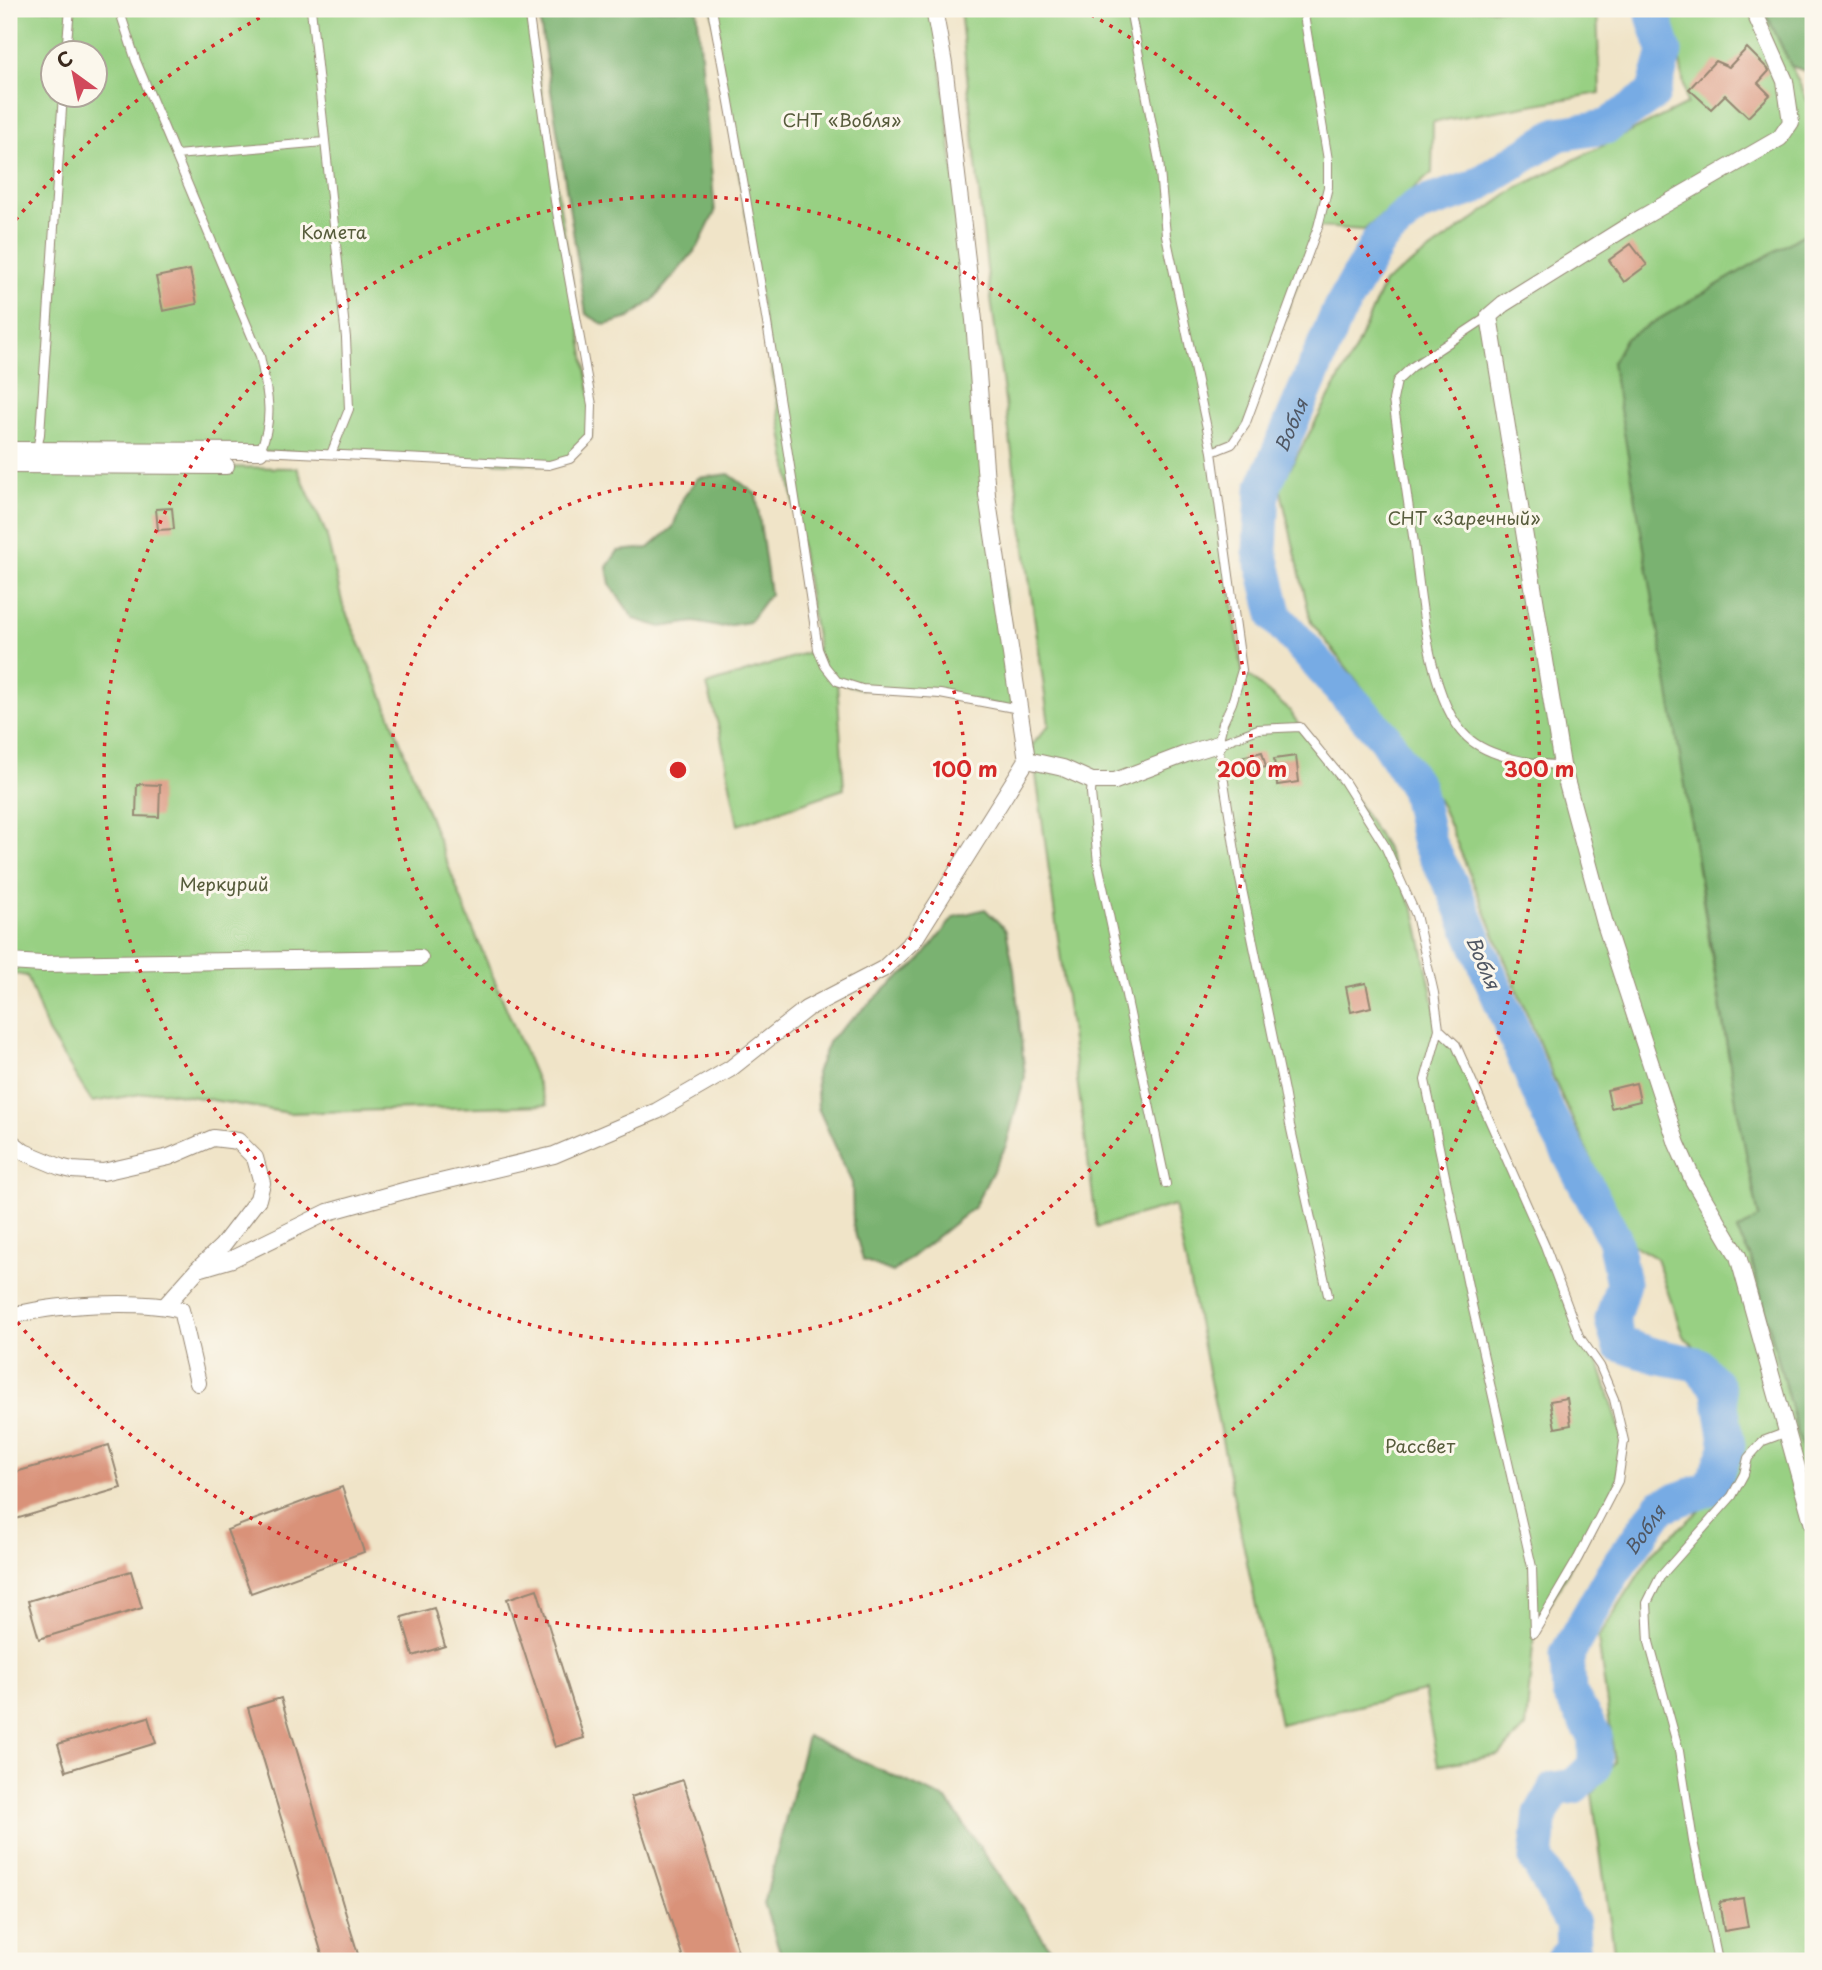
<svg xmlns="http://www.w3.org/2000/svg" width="1822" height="1970" font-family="'Playpen Sans',sans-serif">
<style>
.green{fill:#98d083;stroke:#6a7d50;stroke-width:2;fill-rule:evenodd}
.forest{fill:#7ab271;stroke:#5a6e48;stroke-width:2}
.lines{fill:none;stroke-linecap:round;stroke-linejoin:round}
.river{stroke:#77abe4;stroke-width:35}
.building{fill:#d99279}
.lane-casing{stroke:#968773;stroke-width:10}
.street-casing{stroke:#968773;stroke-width:18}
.lane{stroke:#fff;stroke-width:8}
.street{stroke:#fff;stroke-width:16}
.ring{fill:none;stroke:#d62828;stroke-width:3.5;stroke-dasharray:3.5 7}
.labels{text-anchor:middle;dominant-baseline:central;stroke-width:6;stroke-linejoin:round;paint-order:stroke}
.park-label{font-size:18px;fill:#575c3c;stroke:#fbf7ec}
.water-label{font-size:19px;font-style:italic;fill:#505763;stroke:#fbf7ec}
.centre{fill:#d62828;stroke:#fbf7ec;stroke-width:3.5}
.ring-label{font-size:21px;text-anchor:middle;font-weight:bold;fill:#d62828;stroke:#fbf7ec;stroke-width:6;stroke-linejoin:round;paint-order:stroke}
</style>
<rect width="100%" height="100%" fill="#fbf7ec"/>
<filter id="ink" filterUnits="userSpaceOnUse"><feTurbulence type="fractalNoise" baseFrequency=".0143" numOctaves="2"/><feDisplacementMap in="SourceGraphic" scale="14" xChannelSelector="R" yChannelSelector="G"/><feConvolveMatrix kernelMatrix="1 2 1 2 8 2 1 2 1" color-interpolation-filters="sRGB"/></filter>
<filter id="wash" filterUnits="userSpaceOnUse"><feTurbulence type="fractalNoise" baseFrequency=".00686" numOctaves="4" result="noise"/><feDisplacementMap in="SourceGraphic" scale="28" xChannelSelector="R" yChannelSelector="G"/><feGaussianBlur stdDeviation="1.57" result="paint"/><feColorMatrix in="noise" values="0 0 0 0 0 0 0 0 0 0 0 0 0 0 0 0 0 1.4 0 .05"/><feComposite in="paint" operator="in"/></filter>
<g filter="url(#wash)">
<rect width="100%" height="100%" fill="#f0e4c8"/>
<path class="green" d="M9,9h519l64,396 -1,33 -21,21 -21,6 -248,-13 -292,-2zM52,52h42v42h-42z
M712,9h222l85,700 -79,-15 -78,-5 -25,-7 7,107 -106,36 -18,-93 -13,-47 111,-36z
M960,9h637l3,84 -167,29 -1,51 -68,57 -46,-3 -73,198 -13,19 -20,8 30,218 48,41 10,16 44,54 41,65 31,69 23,114 17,16 89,201 34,90 21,30 24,75 -6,40 -84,152 -8,94 -27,28 -61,10 -14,-74 -144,33 -106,-519 -77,22 -65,-482 17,-20 -62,-456z
M1666,9h98l49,103v117l-188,110c39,293 75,588 134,879l-22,13 14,27 62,232v471h-210l11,-11 -22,-156 23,-31 -17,-125 55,-86 74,-66 10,-42 -19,-76 -35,-32 -27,-78 -26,-15 -74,-159 -114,-277 -42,-71 -89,-114 -31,-135 75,-137 29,-67 133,-95 170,-84 -11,-68z
M9,465l288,3 29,65 17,73 36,81 91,235 77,183 -258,8 -130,-22 -67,11 -44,-70 -21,-56 -18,-3z"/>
<path class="forest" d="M538,9h159l18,203 -17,35 -45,53 -24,18 -24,7 -19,-11z
M1764,9h49v65l-22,-8z
M1813,229v1261l-62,-232 -14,-27 22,-14 -22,-109 -51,-317 -74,-428 13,-24z
M729,474l27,20 14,100 -21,28 -30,5 -24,-5 -34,5 -27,-8 -24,-35 -3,-17 11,-16 31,-3 24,-21 10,-29 15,-20z
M985,909l21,21 8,40 11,107 -19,69 -32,61 -81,65 -30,-12 -10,-35 -1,-42 -34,-75 -2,-35 13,-33 63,-57 26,-20 36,-46z
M807,1736l140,64 112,161h-276l-19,-57z"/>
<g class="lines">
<path class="river" id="s1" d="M1562,1961l11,-11 -1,-26 -36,-65 5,-45 14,-25 19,-3 21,-20v-30l-26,-43 -2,-39 46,-81 48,-67 50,-18 17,-42 -10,-58 -21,-24 -41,-8 -37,-12 -7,-24 11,-37 -9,-45 -66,-124 -94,-224 -25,-46 -12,-56 -32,-50 -109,-121 -16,-65 3,-63 75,-176 42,-74 37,-33 56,-18 85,-54 48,-7 47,-33 12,-42 -14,-43"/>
</g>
<g id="blocks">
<path class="building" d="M1747,48l21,21 1,2 -11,12 12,12 -22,22 -23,-22 -14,14 -22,-20 26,-28 14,6z
M1631,244l16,21 -23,17 -15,-22z
M190,270l7,34 -34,7 -7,-34z
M172,508l2,21 -16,1 -2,-21z
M1262,752l4,15 -22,5 -3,-15z
M1296,756l3,26 -22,3 -3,-26z
M137,784l23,1 -1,32 -23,-1z
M1366,983l5,24 -20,5 -5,-25z
M1636,1083l4,18 -29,7 -4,-18z
M1567,1398l4,27 -16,3 -5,-27z
M109,1445l12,43 -112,33v-47z
M342,1487l22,65 -113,41 -24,-63z
M131,1571l11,37 -103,31 -11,-38z
M537,1589l47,149 -29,9 -48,-148z
M434,1608l11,38 -32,10 -11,-39z
M281,1698l79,263h-36l-76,-253z
M148,1717l8,26 -90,28 -8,-27z
M683,1780l58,181h-57l-53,-164z
M1743,1898l5,29 -24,4 -5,-29z"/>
</g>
</g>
<g filter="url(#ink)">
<use href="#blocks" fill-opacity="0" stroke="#968773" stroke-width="2"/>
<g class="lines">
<defs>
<path id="lane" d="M119,9l17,52 124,295c7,36 15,60 0,95l289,14 21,-6 21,-21 1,-33 -37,-204 -27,-192
M311,9l35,329 3,71 -18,45
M712,9c40,213 74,426 106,640l7,17 12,15 25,8 78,5 79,15
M1130,9l29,152 7,74 46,217 30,218 -10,33 -9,20 -5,21 20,126 46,221 6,34 38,170
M66,52l4,-43
M176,155l148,-13
M1489,316l-77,51 -15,14 -4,19c7,48 14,95 21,143 7,52 14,157 53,194 21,20 67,28 95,28
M37,450l3,-16 23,-340
M1212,452l20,-8 13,-19 73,-198 10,-40v-27l-25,-151
M1218,744l40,-15 42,-2 44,54 41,65 31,69 18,78 5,36 -14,51 47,225 60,262 2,66
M1092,781l-1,12 7,70 68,321
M1439,1029l17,16 89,201 34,90 21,30 14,33 10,42 -6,40 -40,77 -44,75
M1718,1961l-25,-120 -14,-90 -30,-109 -2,-39 13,-26 72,-81 12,-22 4,-16 15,-17 24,-9"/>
<path id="street" d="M1753,9l32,72 6,41 -11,16 -144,83 -133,83 -14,12 73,449 43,159 72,220 16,36 45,76 75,269
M9,450l251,1
M9,465l217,1
M1027,760l36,8 29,13h23l71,-27 32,-10
M9,962l33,2 378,-6
M9,1140l15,12 36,15 12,3 31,2 66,-15 44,-19 25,3 17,17 7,25 -4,16 -36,47 -22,21
M165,1306l33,-37 34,-10 96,-47 79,-22 147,-35 103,-44 73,-42 76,-60 77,-40 31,-29 113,-180 -40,-265 -13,-175 -30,-256 -10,-55
M9,1317c41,-13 131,-18 172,-7l17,73"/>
</defs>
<use href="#lane" class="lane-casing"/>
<use href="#street" class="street-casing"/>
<use href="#lane" class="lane"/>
<use href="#street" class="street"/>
</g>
</g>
<g class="ring">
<circle cx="678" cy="770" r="287"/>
<circle cx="678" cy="770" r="574"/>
<path d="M9 228A861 861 0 0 1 274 10M1082 10A861 861 0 1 1 9 1312"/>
</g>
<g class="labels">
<g class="park-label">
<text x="842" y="119">СНТ «Вобля»</text>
<text x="334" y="231">Комета</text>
<text x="1464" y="517">СНТ «Заречный»</text>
<text x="224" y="883">Меркурий</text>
<text x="1420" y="1445">Рассвет</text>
</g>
<g class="water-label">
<text stroke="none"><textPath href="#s1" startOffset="1827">Вобля</textPath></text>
<text transform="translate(1484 962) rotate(67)">Вобля</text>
<text stroke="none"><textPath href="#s1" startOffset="504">Вобля</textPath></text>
</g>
</g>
<circle cx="678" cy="770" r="10" class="centre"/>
<g class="ring-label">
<text x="965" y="777">100 m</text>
<text x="1252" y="777">200 m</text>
<text x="1539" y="777">300 m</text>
</g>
<rect width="1822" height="1970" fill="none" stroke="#fbf7ec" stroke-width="35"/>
<g transform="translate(74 74) rotate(327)"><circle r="33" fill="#fbf7ec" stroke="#aea59a" stroke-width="2"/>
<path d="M0-5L12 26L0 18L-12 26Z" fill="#d1495b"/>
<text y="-10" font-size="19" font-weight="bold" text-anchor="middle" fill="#3b2a1e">С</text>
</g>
</svg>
